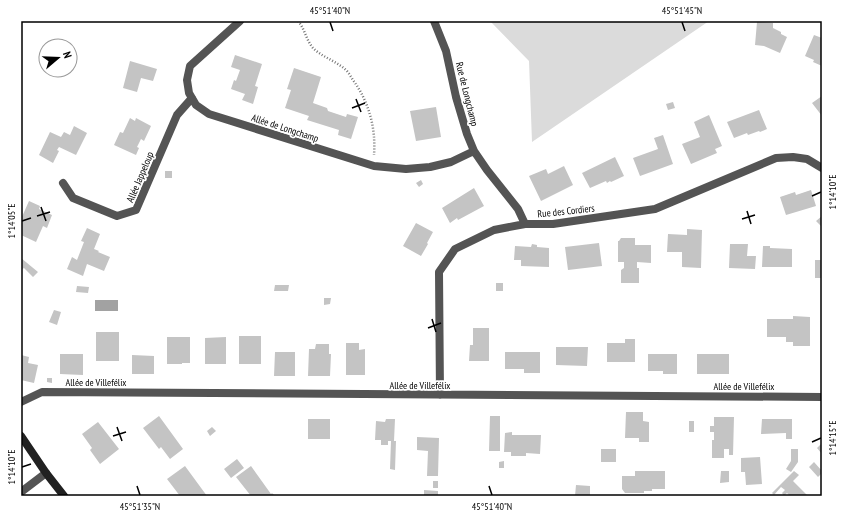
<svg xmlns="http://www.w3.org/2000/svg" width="843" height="517" font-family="'PT Sans Narrow',sans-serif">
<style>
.green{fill:#dbdbdb}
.water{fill:#a2a2a2}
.building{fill:#c4c4c4}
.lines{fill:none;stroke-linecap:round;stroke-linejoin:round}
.path{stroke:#767676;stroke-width:2.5;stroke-dasharray:1 2;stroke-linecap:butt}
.minor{stroke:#545454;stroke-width:8}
.secondary{stroke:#212121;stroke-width:8}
.ticks{fill:none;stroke:#000;stroke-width:1.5}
.labels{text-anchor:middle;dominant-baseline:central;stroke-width:3.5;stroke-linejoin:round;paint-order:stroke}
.street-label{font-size:10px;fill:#000;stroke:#fff}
.neatline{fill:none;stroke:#000;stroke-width:1.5}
.ticks-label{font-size:10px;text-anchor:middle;fill:#000}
</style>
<rect width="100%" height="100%" fill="#fff"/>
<path class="green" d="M490,21h219l-177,121 -3,-81z"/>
<path class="water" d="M95,300h23v11h-23z"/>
<path class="building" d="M757,22l16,1v5l8,4v2l6,3 -7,16 -16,-7 -9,-1z
M814,35l8,3v28l-9,-4 1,-2 -9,-4z
M235,55l27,9 -7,22 3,1 -5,17 -11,-4 3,-6 -14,-5 3,-9 2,1 4,-11 -9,-3z
M130,61l27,8 -4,12 -12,-3 -4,14 -14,-4z
M294,68l27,9 -8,26 14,5 1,3 18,6 1,-3 11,3 -7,22 -13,-4 1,-5 -32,-10 2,-4 -24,-8 6,-18 -4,-1z
M822,96v20l-10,-13z
M673,102l2,6 -7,2 -2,-6z
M436,107l5,30 -25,4 -6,-30z
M759,110l8,19 -7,3 -1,-1 -11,4 -1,-2 -13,5 -7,-16z
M709,115l13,31 -7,3 2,4 -26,11 -9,-20 18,-7 -6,-15z
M130,118l5,3 1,-3 15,8 -7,15 -3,-2 -4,8 2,1 -3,7 -22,-10 6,-13 3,1z
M74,126l13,7 -11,22 -17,-8 -2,3 2,1 -6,12 -14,-8 11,-23 11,5 3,-5 6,3z
M663,135l10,29 -33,12 -7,-18 25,-9 -4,-11z
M615,157l9,19 -13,6 -1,-1 -3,2 -1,-2 -16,7 -8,-15z
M564,166l9,19 -32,16 -12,-25 17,-7 2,5z
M165,171h7v7h-7z
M421,180l2,4 -4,3 -3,-4z
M474,188l10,18 -26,14 -1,-2 -7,5 -8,-15z
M811,190l5,16 -30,9 -6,-18 15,-5 1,3z
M29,201l11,5 -1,3 13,6 -5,13 -4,-2 -7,16 -15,-7v-16z
M822,216v11l-6,-6z
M416,223l17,9 -6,11 1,1 -7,12 -18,-10z
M87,228l13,6 -6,15 5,2 -1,1 12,5 -6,14 -17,-7 -4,12 -16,-7 5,-12 5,3 7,-18 -3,-1z
M687,229l15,1 -1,38 -19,-1v-15h-15l1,-18 19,1z
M621,238h14v7h16v18l-14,-1v6h2v15h-18v-13l3,-2v-6h-6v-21h1z
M599,243l3,23 -34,4 -3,-23z
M532,244l5,1v2l12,1v19l-28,-1v-6h-7l1,-14 16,1z
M730,244h18l-1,12h9l-1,13 -26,-1z
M763,246h7v2l22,1v18h-30z
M21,258l17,14 -5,5 -9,-9 -3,2z
M815,260h7v18h-7z
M496,283h7v8h-7z
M275,285h14l-1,6h-14z
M77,286l12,1 -1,6 -12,-1z
M324,298h7l-1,6 -6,1z
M54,310l7,2 -4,13 -8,-3z
M793,316l17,1v29h-17v-4h-7v-5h-19v-18h26z
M473,328h16v33h-20l1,-16h3z
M96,332h23v29h-23z
M239,336h22v28h-22z
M167,337h23v26h-8v1h-15z
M226,337v27h-21v-26z
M625,339h10v23h-28v-19h18z
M346,343h13v7l6,-1v26h-19z
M316,344h13v10h2l-1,22h-22l1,-27h6z
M556,347h32l-1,19 -31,-1z
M275,352h20v24h-21z
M505,352h35v21h-16v-4h-19z
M60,354h23v21l-23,-1z
M648,354h29v20h-14v-3h-15z
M697,354h32v20h-32z
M21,355l8,2 -1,6 10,2 -4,18 -13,-3z
M132,355l22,1v18h-22z
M47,378h5v5l-5,-1z
M626,412h17v9l6,1v20h-10v-4h-14z
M159,416l24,33 -13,10 -9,-12 -2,2 -16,-21z
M490,416h10v35h-11z
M714,417h20l-1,38h-4v-6h-5v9h-12v-18h2v-8h-4v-6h4z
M308,419h22v20h-22z
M386,419h9l-1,22h2l-1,29 -5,-1 1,-28h-3v4h-7v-5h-6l1,-19 9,1z
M762,419h30v20h-6v-6l-25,1z
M689,421h5v11h-5z
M98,422l21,27 -19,15 -10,-14 2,-2 -10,-14z
M212,427l4,4 -6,5 -3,-5z
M512,432v3h29l-1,19 -14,-1v3h-15v-4h-7l1,-19z
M417,437l22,1 -1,38h-11l1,-25 -11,-1z
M822,443v11l-5,-6z
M601,449h15v13h-15z
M791,449h7v13l-7,10 -5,-3 5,-8z
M760,457l2,27 -16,1 -1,-13h-4v-14z
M237,459l7,9 -13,10 -7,-9z
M504,461v7h-5v-6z
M814,462l8,9v2l-4,4 -9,-10z
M185,466l22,30h-27l-13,-17z
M251,466l20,28 1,-1 3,3h-24l-15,-19z
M635,471h30v18h-13v2h-8v2h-19l-3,-4v-13h13z
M721,471h8v11l-9,1z
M794,471l5,4 -6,6 15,15h-18l-3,-3 -3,3 -2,-3 3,-3 -4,-3 -7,8 -2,-2z
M433,481h5v7h-5z
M576,485l14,1v10h-15z
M424,490l14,1v5h-14z"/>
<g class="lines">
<path class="path" d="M298,21c7,8 8,19 15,27 9,9 23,13 33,22 3,3 5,7 7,10 16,22 23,48 21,75"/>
<path class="minor" d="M240,21l-50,45 -3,14 2,13 7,12 13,9 165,52 32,3 24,-2 21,-5 23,-11
M434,21l12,30 10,46 11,37 7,17 13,19 31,39 7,15
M63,183l10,15 44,18 19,-6 41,-95 15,-17
M440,395l-1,-123 16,-23 39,-19 31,-6h28l102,-15 121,-51 17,-1 14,2 15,9
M21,402l21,-10 780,5
M21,492l25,-19"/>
<path class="secondary" d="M21,436l25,37 18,23"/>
</g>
<path class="ticks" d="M330,22l3,9M682,22l3,9M356,99l5,13M352,108l13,-5M812,196l9,-4M41,207l5,14M747,211l4,13M37,216l13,-4M742,219l13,-4M22,221l9,-3M432,319l4,13M428,328l13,-5M117,427l5,14M113,436l13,-4M812,442l9,-4M22,467l9,-3M137,486l3,9M489,486l3,9"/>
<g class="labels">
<g class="street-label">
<text transform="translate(467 94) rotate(76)">Rue de Longchamp</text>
<text transform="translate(285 128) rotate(18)">Allée de Longchamp</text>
<text transform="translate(140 177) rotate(-67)">Allée Jappeloup</text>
<text transform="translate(566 211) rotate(-6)">Rue des Cordiers</text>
<text x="96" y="382">Allée de Villefélix</text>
<text x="420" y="385">Allée de Villefélix</text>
<text x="744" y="386">Allée de Villefélix</text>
</g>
</g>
<rect width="843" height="517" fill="none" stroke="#ffffff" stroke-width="44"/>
<g transform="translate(58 58) rotate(71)"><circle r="19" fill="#ffffff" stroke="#999999"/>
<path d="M0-3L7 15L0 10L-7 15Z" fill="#000000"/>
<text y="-6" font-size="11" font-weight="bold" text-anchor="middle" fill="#000000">N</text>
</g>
<rect x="22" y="22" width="799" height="473" class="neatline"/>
<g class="ticks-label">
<text x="330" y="14">45°51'40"N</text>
<text x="682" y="14">45°51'45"N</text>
<text transform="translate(832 192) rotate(-90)" y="4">1°14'10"E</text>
<text transform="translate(11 221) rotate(-90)" y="4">1°14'05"E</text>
<text transform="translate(832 438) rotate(-90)" y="4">1°14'15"E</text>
<text transform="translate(11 467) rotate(-90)" y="4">1°14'10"E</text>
<text x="140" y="510">45°51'35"N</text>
<text x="492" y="510">45°51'40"N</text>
</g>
</svg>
